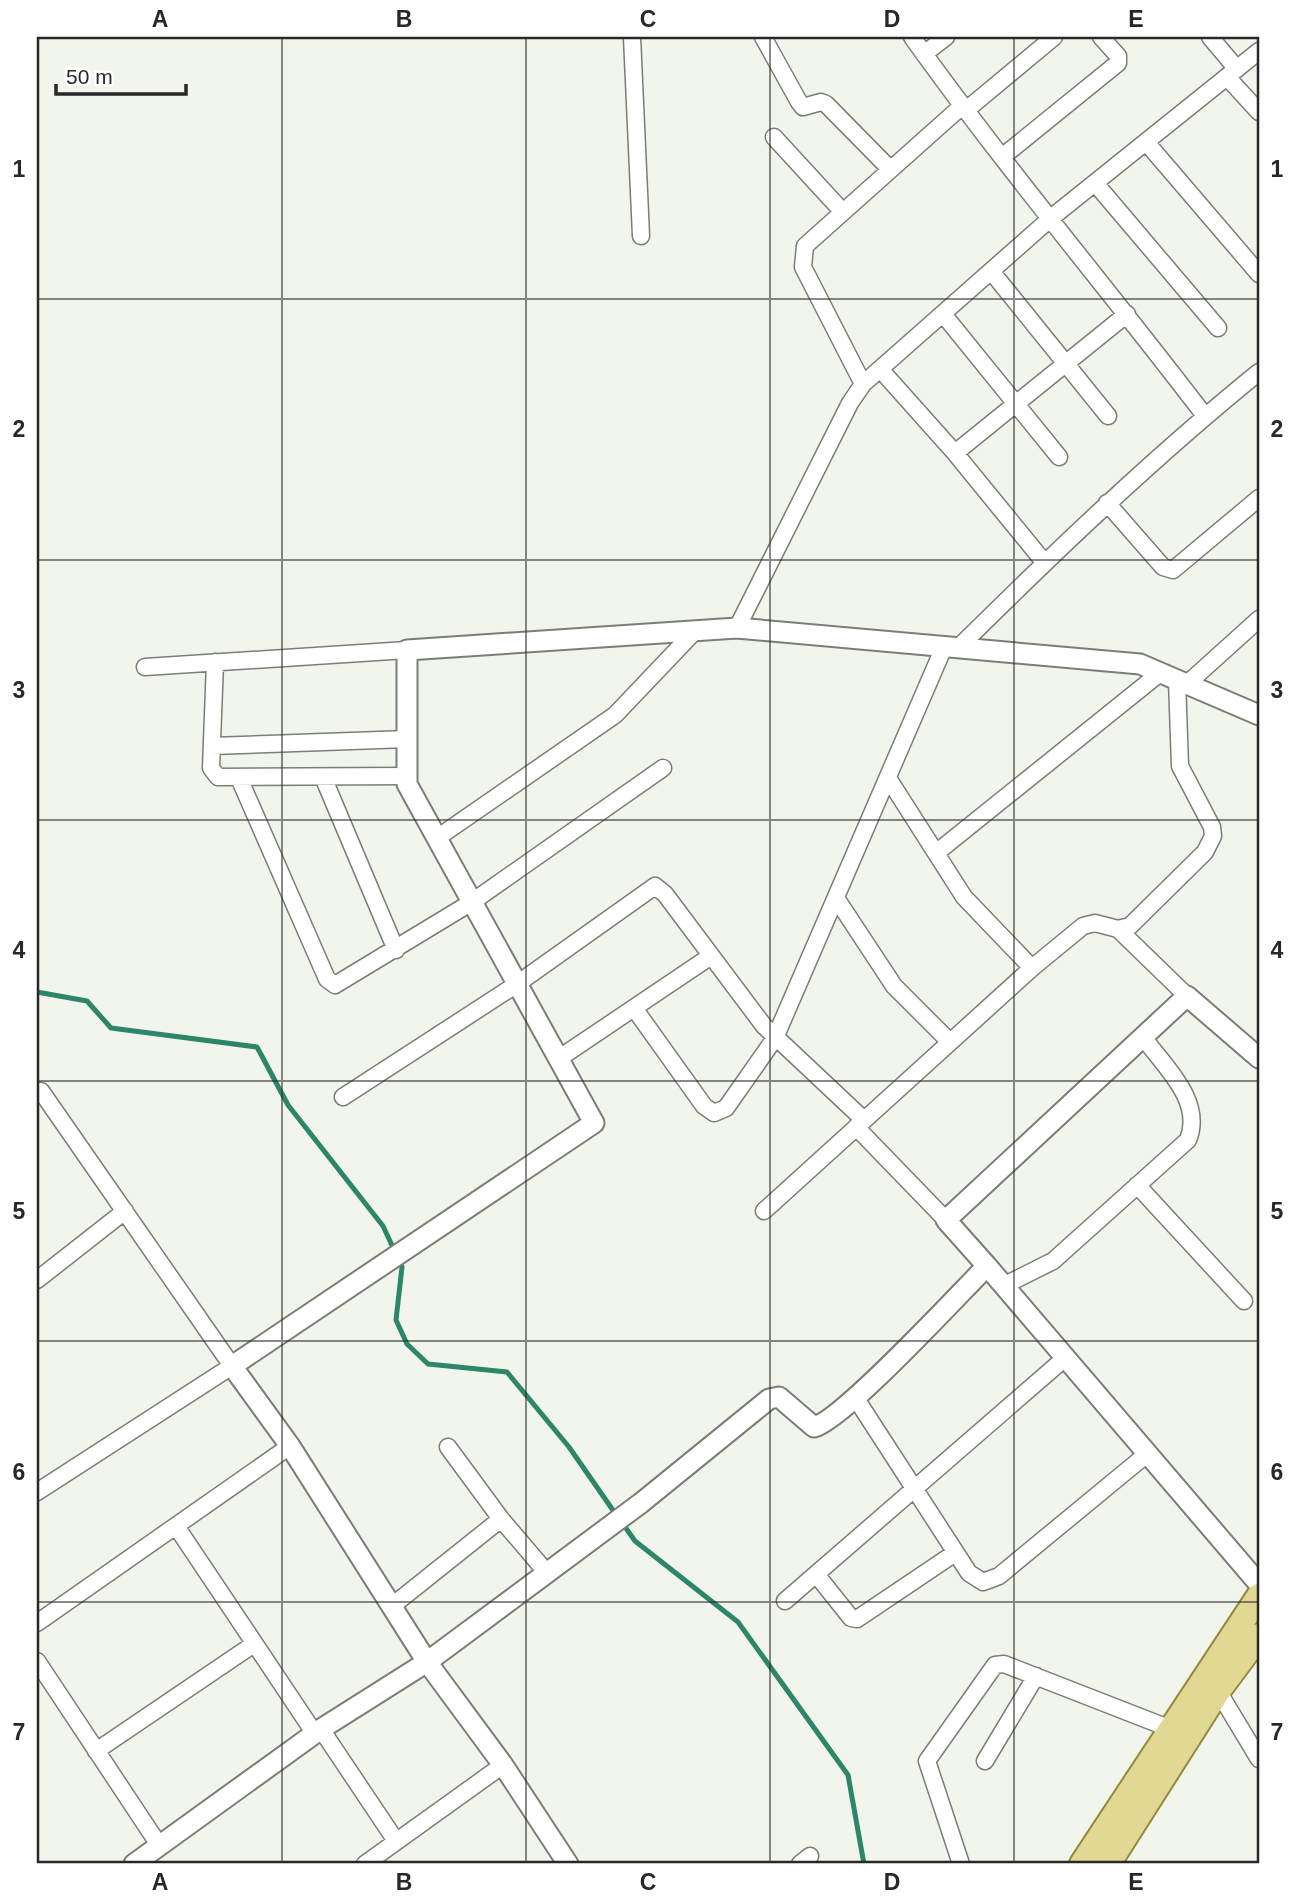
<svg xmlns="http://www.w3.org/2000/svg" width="1296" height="1901" font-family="Helvetica,sans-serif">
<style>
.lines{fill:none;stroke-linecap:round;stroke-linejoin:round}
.stream{stroke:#2d856a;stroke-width:5}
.minor-casing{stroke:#7b7e76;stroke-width:19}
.tertiary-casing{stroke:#7b7e76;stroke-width:23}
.primary-casing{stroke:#938a3e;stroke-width:28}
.minor{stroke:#fff;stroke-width:16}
.tertiary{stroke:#fff;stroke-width:19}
.primary{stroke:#e1d993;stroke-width:24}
.grid{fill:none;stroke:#282926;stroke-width:2;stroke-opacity:0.55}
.neatline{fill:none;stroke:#282926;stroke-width:2.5}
.grid-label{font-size:23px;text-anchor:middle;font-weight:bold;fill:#282926}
</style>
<rect width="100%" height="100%" fill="#f1f5ec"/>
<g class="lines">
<path class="stream" d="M37,992l50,9 24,27 146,19 31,58 95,121 19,41 -6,53 11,24 21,20 79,8 62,75 48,69
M623,1524l12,17 103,81 110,153 16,89"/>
<defs>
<path id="minor" d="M632,37l9,199
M763,37l36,65 4,5 18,-5 5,2 64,65
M912,37c93,130 196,252 293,379
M1210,37l27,32
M924,54l22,-17
M1227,77l32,35
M965,111l89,-74
M774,137l68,74
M1146,142l113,132
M1002,157l116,-94v-7l-17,-19
M1095,183l123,145
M991,271l117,145
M943,314l116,143
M880,369l75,84 89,109
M863,384l-60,-117 2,-21 157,-140
M955,453l172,-139
M1107,503l56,64 10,3 86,-72
M737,628l113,-225 13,-19 188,-166 208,-167
M958,648c97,-96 195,-190 301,-276
M215,662l-4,106 7,9 189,-1
M145,667l262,-17
M1187,684l72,-65
M212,746l195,-7
M323,777l73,173
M239,778l88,201 8,6 137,-83 191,-134
M888,778l76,119 68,71
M437,838l178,-123 80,-84
M936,853l224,-180
M836,898l58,88 56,56
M1118,929l69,67
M634,1008l70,98 10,7 12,-5 49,-70 169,-391
M558,1059l153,-103
M343,1097l174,-113 138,-98 10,8 99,132 100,94
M856,1127l90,93
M1137,1185l107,116
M764,1211l268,-243 51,-42 12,-3 23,6 12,-3 75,-74 8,-16 -1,-9 -32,-61 -3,-86
M37,1280l88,-69
M1003,1286l50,-25 135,-121c16,-39 -24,-74 -45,-103
M855,1397l114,176 14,9 16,-6 148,-122
M448,1447l53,72 46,54
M37,1492l195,-126 -191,-275
M176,1526l139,208
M816,1574l35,44 6,1 98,-66
M785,1601l280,-243
M392,1606l109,-87
M37,1623l253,-177
M37,1661l122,184
M1218,1691l41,68
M321,1729l75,112
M96,1751l158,-107
M985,1761l51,-85
M365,1864l138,-99
M800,1864l10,-8
M961,1864l-34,-103 68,-96 9,-1 167,65"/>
<path id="tertiary" d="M987,1266l272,318
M134,1864l187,-135 106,-67 214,-159 128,-104 10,-2 35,30c29,-7 144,-132 173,-161l-41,-46 241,-224 72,62
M568,1864l-65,-99 -76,-103 -137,-216 -58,-80 362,-243 -187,-339v-134l330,-22 403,36 119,51"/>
<path id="primary" d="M1082,1864l177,-268
M1108,1864l110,-173 41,-55"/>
</defs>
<use href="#minor" class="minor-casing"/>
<use href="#tertiary" class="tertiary-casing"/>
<use href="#primary" class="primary-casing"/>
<use href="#minor" class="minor"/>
<use href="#tertiary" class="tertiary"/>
<use href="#primary" class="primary"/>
</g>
<path class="grid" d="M282,37v1827M526,37v1827M770,37v1827M1014,37v1827M37,299h1222M37,560h1222M37,820h1222M37,1081h1222M37,1341h1222M37,1602h1222"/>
<rect width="1296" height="1901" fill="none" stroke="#ffffff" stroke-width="77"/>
<path d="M56 84v10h130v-10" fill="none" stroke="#282926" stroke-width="3.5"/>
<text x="66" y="84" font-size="21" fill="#282926" stroke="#ffffff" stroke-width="5" paint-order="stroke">50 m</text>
<rect x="38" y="38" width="1220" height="1824" class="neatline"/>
<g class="grid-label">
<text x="160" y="27">A</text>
<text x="404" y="27">B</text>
<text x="648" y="27">C</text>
<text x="892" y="27">D</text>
<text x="1136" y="27">E</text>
<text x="19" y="177">1</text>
<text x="1277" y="177">1</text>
<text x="19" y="437">2</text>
<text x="1277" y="437">2</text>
<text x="19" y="698">3</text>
<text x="1277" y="698">3</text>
<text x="19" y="958">4</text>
<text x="1277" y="958">4</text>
<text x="19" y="1219">5</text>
<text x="1277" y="1219">5</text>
<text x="19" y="1480">6</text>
<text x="1277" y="1480">6</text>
<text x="19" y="1740">7</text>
<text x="1277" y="1740">7</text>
<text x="160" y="1890">A</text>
<text x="404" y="1890">B</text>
<text x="648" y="1890">C</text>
<text x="892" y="1890">D</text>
<text x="1136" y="1890">E</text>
</g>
</svg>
